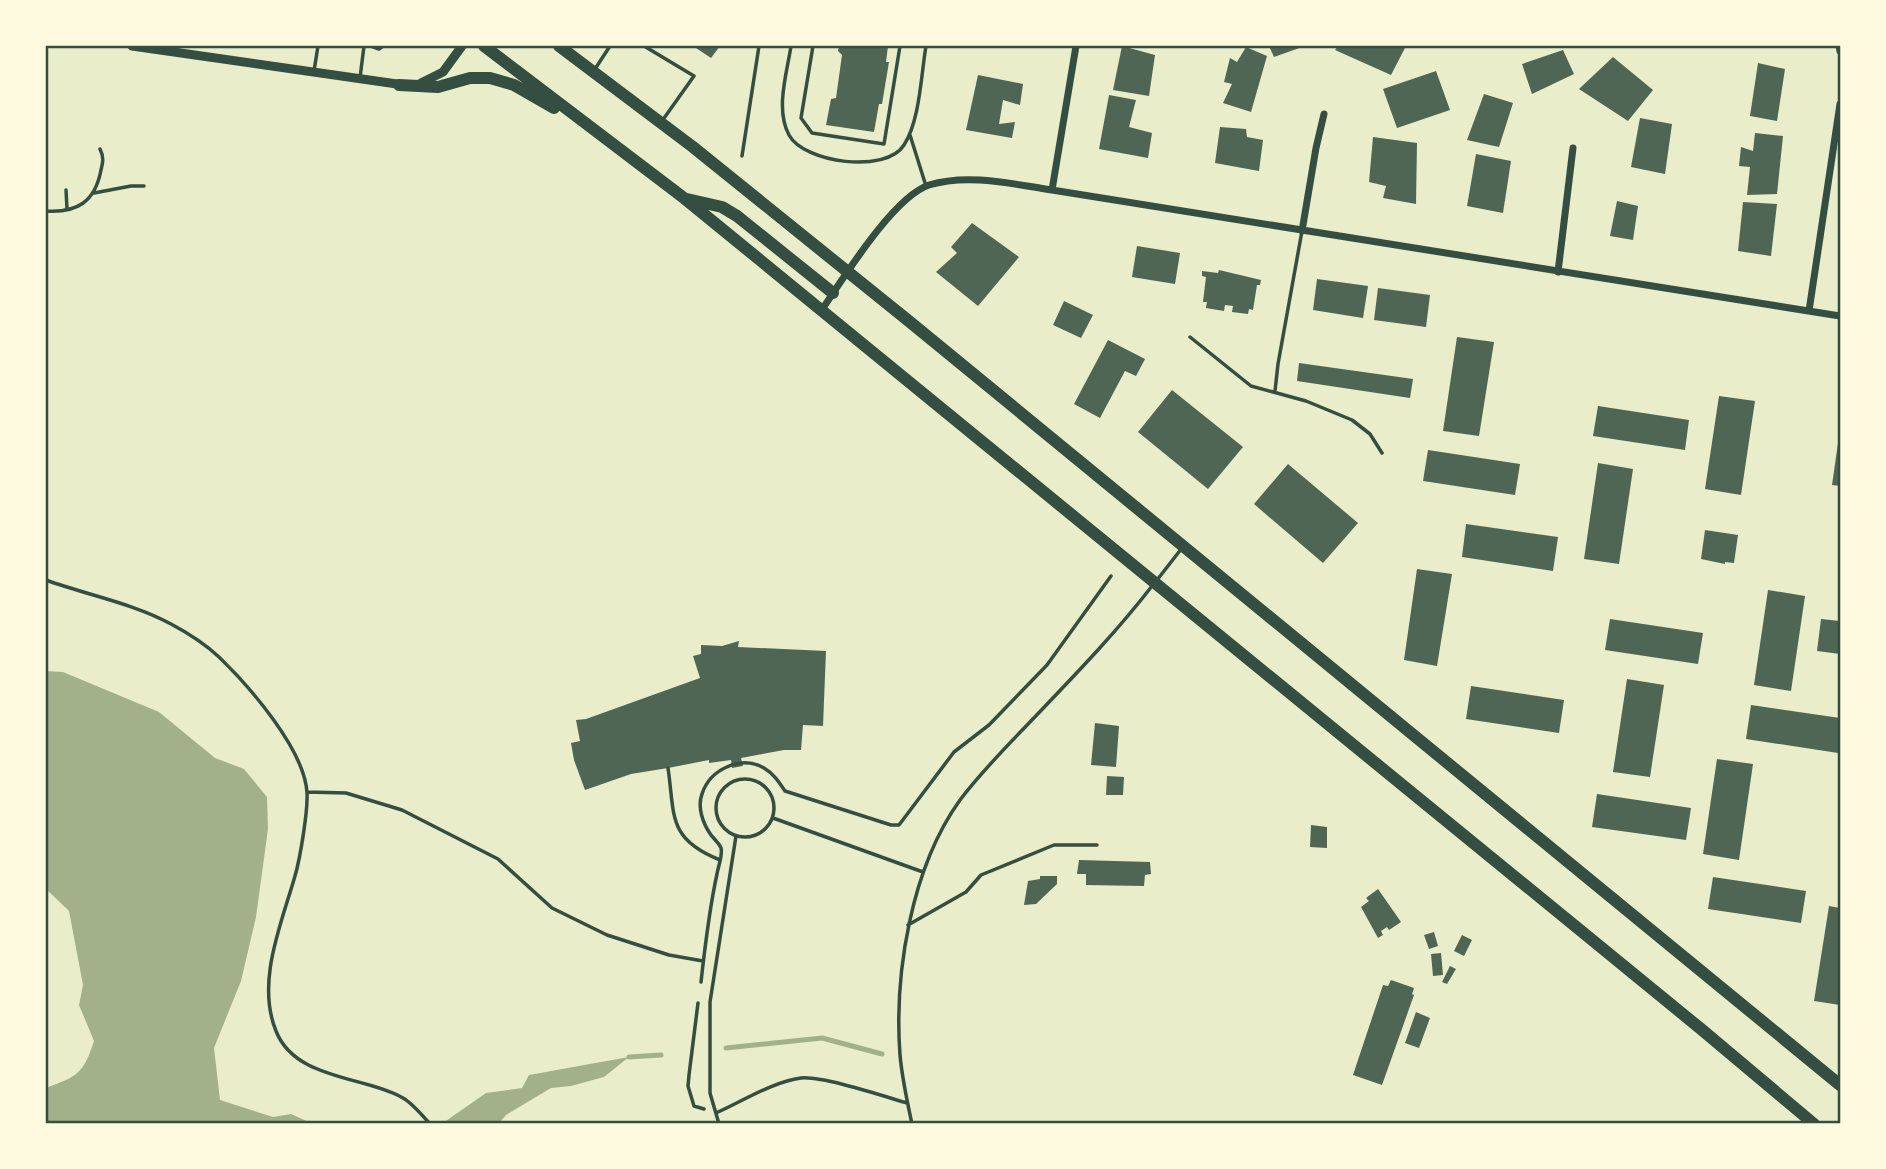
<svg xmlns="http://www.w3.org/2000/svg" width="1886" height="1169" font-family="'Fira Sans Condensed',sans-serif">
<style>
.water{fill:#a3b18a}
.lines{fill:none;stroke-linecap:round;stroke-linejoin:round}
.stream{stroke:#a3b18a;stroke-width:5}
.building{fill:#4f6655}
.path{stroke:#344e41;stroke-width:3.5}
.service{stroke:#344e41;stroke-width:3.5}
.minor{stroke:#344e41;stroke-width:7}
.tertiary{stroke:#344e41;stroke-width:9}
.primary{stroke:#344e41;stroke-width:12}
.neatline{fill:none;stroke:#344e41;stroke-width:2.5}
</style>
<rect width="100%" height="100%" fill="#e9edc9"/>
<path class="water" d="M46,671l17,1 96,40 56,46 29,11 23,28 1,32 -12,88 -15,64 -27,67 6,52 53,17 18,-3 20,9h-265v-35c31,-12 37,-13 48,-47l-15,-36 4,-20 -14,-74 -23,-22z
M629,1057l-25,20 -33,9 -20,2 -45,27 -7,8h-56l43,-30 36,-5 7,-13z"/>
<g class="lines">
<path class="stream" d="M726,1048l96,-10 60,16
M629,1057l32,-2"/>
</g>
<path class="building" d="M693,46h27l-9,12z
M839,46h49l-2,16h3l-7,42h-3l-5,28 -48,-7 5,-26 5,-1 6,-43 -4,-4z
M1122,46l33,9 -6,41 -36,-6z
M1269,46h36l-31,11z
M1338,46h68l-15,29 -56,-25z
M1246,47l21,9 -16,56 -28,-9 9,-19 -8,-2 6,-24 7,4z
M1563,50l11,24 -42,20 -10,-30z
M1613,57l40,33 -25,31 -49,-32z
M1758,63l27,6 -8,52 -27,-5z
M1436,71l14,39 -53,18 -14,-39z
M978,75l45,9 -3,21 -17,-5 -4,24 16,-2 -3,16 -46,-8z
M1484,94l29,9 -14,44 -32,-7z
M1109,95l27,5 -7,27 23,6 -4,25 -49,-9z
M1640,118l32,6 -7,50 -34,-7z
M1220,127l26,2 1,8 16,3 -4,31 -44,-8z
M1755,133l28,3 -6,58 -30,1 3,-28 -11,-1 2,-19 12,4z
M1373,137l44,6 -1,61 -33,-6 3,-12 -17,-4z
M1476,154l35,7 -8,52 -36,-7z
M1617,201l21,5 -5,34 -23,-4z
M1743,202l34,2 -6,52 -33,-5z
M972,223l47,34 -41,49 -42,-34 21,-19 -6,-6z
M1137,246l43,7 -5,31 -43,-7z
M1219,270l42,10 -1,5h-3l-4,25 -4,-1 -1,5 -16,-2 1,-6 -8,-1 -1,6 -18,-3 1,-6h-4l3,-25 -4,-1v-5l16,2z
M1317,279l51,7 -5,32 -50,-8z
M1378,288l52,7 -4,32 -52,-7z
M1064,301l29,14 -12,23 -28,-13z
M1457,337l37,5 -15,94 -36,-5z
M1108,340l37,19 -9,17 -11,-5 -25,47 -26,-14z
M1299,363l114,16 -3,19 -113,-17z
M1172,390l71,57 -35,42 -70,-57z
M1719,396l36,5 -14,94 -36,-6z
M1598,406l91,14 -4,30 -92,-14z
M1839,436h1v50l-8,-1z
M1428,450l92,14 -5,31 -92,-14z
M1598,463l35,6 -14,95 -35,-5z
M1288,464l70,59 -35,40 -69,-59z
M1466,524l92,13 -5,34 -91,-14z
M1705,530l33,5 -4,28 -9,-1v2l-24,-5z
M1417,569l35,5 -15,92 -33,-6z
M1768,590l37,6 -14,95 -37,-6z
M1610,619l93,14 -5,31 -93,-14z
M1821,619l19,2v33l-23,-3z
M739,641l-1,6 88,4 -3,75 -20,-1 -2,25h-17l-43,8 2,8 -11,2 -1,-8 -22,3v-3l-41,8 -37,6 -46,16 -11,-30 -3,-17 9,-2 -4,-21 10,-1 114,-41 -7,-22 8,-2v-9l21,1z
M1627,679l37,6 -14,92 -37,-5z
M1471,686l93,14 -5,33 -93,-14z
M1751,705l89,13 -2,35 -92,-14z
M1095,723l24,3 -3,41 -25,-2z
M1717,759l36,5 -14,96 -36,-6z
M1107,776l17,1 -1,18h-17z
M1597,794l94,14 -5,32 -94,-13z
M1311,825l16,2v21l-17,-1z
M1079,860l71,2 1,12 -6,1 -1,11 -58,-1v-11h-9z
M1040,876h17v8l-21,20 -12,1 4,-24 12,-2z
M1713,877l93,14 -5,32 -93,-14z
M1378,889l23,33 -12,8 -2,-3 -6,4 2,4 -5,3 -17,-31 8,-6 -3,-3z
M1829,906l11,2v97l-26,-4z
M1434,932l4,14 -9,3 -5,-14z
M1462,935l10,5 -8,16 -10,-5z
M1441,953l2,22 -10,1 -2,-22z
M1450,966l6,3 -9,15 -5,-2z
M1391,980l23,8 -2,6 2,1 -32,90 -29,-10 30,-90 5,1z
M1416,1012l14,6 -11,30 -14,-5z"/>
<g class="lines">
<path class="path" d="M813,46l-12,72 11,15 72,11 16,-98
M742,156l17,-110
M66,190l1,19
M94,193l37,-7h13
M46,211c31,2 49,-9 55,-41 2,-8 3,-13 -1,-21
M46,580c41,15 86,23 125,44 17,9 33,19 48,33 30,29 86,93 88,136 1,18 -7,66 -12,83 -14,49 -39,106 -19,155 19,49 89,45 127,67 9,5 19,17 27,26
M668,768c7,47 -1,71 52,92
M307,792l39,1 56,17 96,49 54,49 55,27 62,20 34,6
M701,982c4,-36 8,-72 16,-108 1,-7 6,-19 4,-26 -2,-5 -8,-10 -10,-13 -8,-11 -14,-28 -9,-41 8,-25 39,-39 62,-26 10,6 15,14 21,23l106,34h8l55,-73 35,-27 58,-60 64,-89
M698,1003l-9,72 -1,11 6,20 10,3"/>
<path class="service" d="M371,46l8,3 4,-3
M644,46l50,30 -32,45
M791,46c-4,27 -16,63 -2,89 15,28 97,39 115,10 16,-25 17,-70 22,-99
M595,69l15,-23
M314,71l4,-25
M360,78l4,-32
M910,135l16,51
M1190,337l61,49 55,15 46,19 18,14 12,19
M1275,391l3,-27 24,-133
M1157,580l25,-32
M716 808a29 29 0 1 1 58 0a29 29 0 1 1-58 0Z
M773,818l150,54
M908,925l58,-33 15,-17 73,-30h43
M716,1113c27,-12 56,-31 85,-35 22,-2 82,18 106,25
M719,1124l-9,-31v-91l26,-166
M912,1124c-5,-23 -10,-46 -12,-69 -6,-81 11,-187 60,-255 21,-28 46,-53 71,-79 42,-44 84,-87 121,-135"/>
<path class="minor" d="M1839,46l1,5
M1052,190l24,-144
M1302,231l14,-83 8,-34
M1558,272l15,-124
M821,311c22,-32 72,-114 108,-126 39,-12 83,-1 123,5l788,126
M1809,311l31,-207"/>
<path class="tertiary" d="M132,46l272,39
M421,83l22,-11 19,-26"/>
<path class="primary" d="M484,46l200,152 1017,831 113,95
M559,46l134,101 217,175 930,763
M399,85l39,2 32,-9h20l24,7 40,23
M687,199l35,8 15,9 96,77"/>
</g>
<rect width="1886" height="1169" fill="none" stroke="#fefae0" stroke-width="94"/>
<rect x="47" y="47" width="1792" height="1075" class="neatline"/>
</svg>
